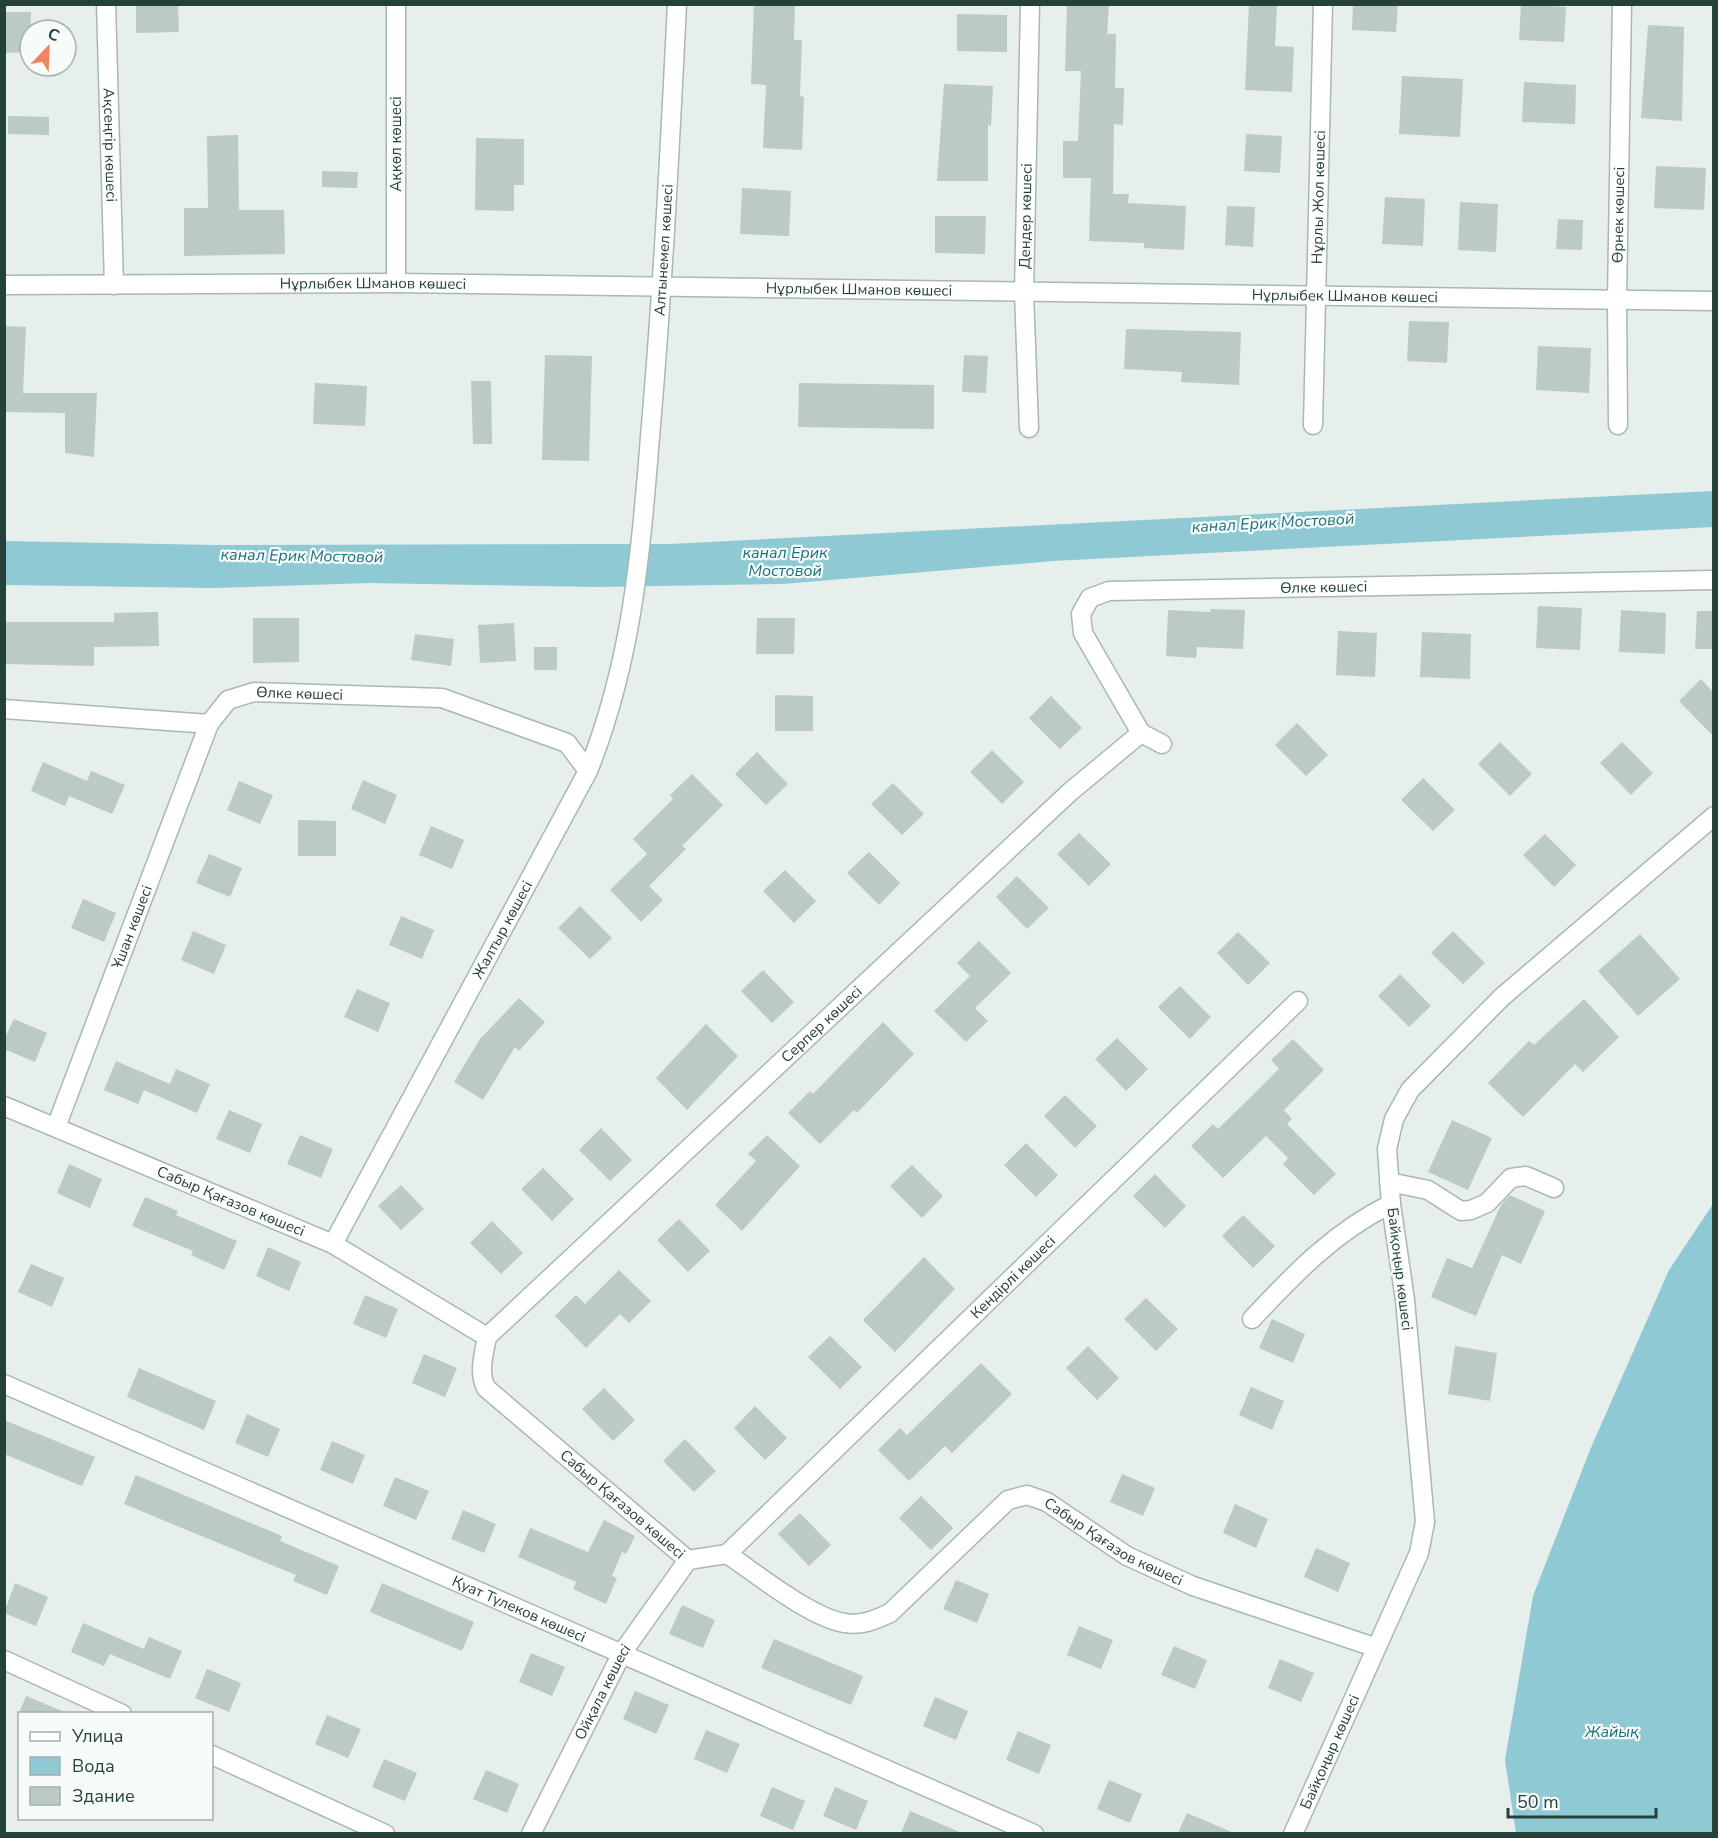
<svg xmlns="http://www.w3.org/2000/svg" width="1718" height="1838" font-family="'Nunito Sans',sans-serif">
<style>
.water{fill:#8ec9d4}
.building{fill:#bbcac4}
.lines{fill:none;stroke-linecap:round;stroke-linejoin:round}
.minor-casing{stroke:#a8b8b2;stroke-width:21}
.minor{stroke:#fff;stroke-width:18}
.labels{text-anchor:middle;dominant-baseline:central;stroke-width:4.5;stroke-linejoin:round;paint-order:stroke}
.street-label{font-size:15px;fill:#24423a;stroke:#f7fbf9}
.water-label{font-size:16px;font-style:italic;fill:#1c6f80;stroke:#f7fbf9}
</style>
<rect width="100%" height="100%" fill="#e6efeb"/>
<path class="water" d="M1713,491v36l-660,34 -270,23 -185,3 -229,-4 -155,5 -209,-3v-44l210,4 455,-1z
M1713,1204v629h-197l-11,-73 28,-164 57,-146 79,-180z"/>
<path class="building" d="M136,4h42l1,28 -43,1z
M754,4h41l-1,36h8l-2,56 4,1 -2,53 -39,-2 3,-63 -15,-1z
M1067,4h42l-2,30h9l-1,54h9l-1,37 -9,-1 -1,70h16l-1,9 58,3 -2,44 -40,-2v-5l-55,-2 2,-63h-28v-37h15l3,-70h-16z
M1249,4h28l-2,42 19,1 -2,45 -47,-2z
M1353,4h45l-2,28 -44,-2z
M1521,4l45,3 -2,35 -45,-2z
M4,12h27l-1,40 -26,1z
M957,14l50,1v37l-50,-1z
M1648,25l36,2 -2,94 -41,-3z
M1402,76l61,3 -3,58 -61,-3z
M1524,82l52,3 -1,39 -53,-2z
M944,84l49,2 -2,40 -3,-1v56h-51z
M8,116l41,1v18l-41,-1z
M1246,134l36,2 -2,37 -36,-2z
M238,135l1,75h45l1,44 -101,2v-48h24l-1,-72z
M476,138l48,1v46h-10v26l-39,-1z
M1656,166l50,2 -2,42 -50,-2z
M322,171l36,1 -1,16 -35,-1z
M742,188l49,3 -2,45 -49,-2z
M1385,197l40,2 -2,47 -41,-2z
M1460,202l38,2 -2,48 -38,-2z
M1227,206l28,1 -2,40 -28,-2z
M935,216h51l-1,38 -50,-1z
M1558,219l25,1 -1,30 -26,-1z
M1409,321l40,1 -2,41 -40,-2z
M4,326l22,1 -3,66h74l-3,64 -29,-4v-40l-61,-1z
M1126,329l115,3 -2,53 -58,-3 1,-10 -58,-3z
M1538,346l53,2 -2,45 -53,-3z
M545,355l47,1 -3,105 -47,-1z
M964,355l24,1 -2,37 -24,-1z
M471,381h20l1,63h-19z
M315,383l52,3 -2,40 -52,-2z
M799,383l135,2v44l-136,-2z
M1538,606l44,2 -2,42 -44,-2z
M1211,609l34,1 -2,39 -46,-2 -1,11 -30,-2 2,-46 42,2z
M1621,610l45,3 -1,41 -46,-2z
M1697,611h16v38h-18z
M158,612l1,34 -65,1v19l-90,-2v-42h110v-9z
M253,618h46v44l-46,1z
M757,618h38l-1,36h-38z
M514,623l2,38 -36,2 -2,-38z
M1338,631l39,2 -2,44 -39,-2z
M1422,632l49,2 -1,45 -50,-2z
M415,634l39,5 -3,27 -40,-6z
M534,647h23v23h-23z
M1701,679l12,13v44l-34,-35z
M775,695l38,1v35h-38z
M1051,696l31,32 -22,21 -31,-31z
M1297,723l31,32 -22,21 -31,-31z
M1500,742l32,32 -22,22 -32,-32z
M1622,742l31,31 -22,22 -31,-32z
M992,750l32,32 -22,22 -32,-32z
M757,752l31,32 -22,21 -31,-31z
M43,762l44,19 4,-10 34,14 -13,29 -43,-18 -4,10 -34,-15z
M692,774l31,31 -41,41 4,3 -37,37 14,14 -22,22 -31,-32 37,-36 -14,-15 40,-40 -3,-4z
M1423,778l32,32 -22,21 -32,-31z
M363,780l34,15 -12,29 -34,-15z
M239,781l34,14 -13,29 -33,-14z
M893,783l31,31 -22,21 -31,-31z
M298,820l38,1v35h-38z
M431,826l33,14 -12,29 -33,-14z
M1079,833l32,31 -22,22 -32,-32z
M1545,834l31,31 -22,22 -31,-32z
M869,852l31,31 -21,22 -32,-32z
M209,854l33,14 -12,29 -34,-14z
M785,870l31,31 -22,22 -31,-32z
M1017,876l32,32 -22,21 -31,-32z
M83,899l33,14 -12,29 -33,-14z
M580,906l32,32 -22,21 -32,-31z
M401,916l33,14 -12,29 -33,-14z
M193,931l33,14 -12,29 -33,-14z
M1453,931l32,32 -22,21 -32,-31z
M1238,932l32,31 -22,22 -31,-32z
M1640,934l40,45 -42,37 -40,-45z
M979,941l32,32 -36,35 13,13 -22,21 -32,-31 36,-35 -13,-13z
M763,970l31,32 -22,21 -31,-32z
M1400,974l31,32 -22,21 -31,-31z
M1180,986l31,31 -21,22 -32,-32z
M357,989l33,14 -12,29 -34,-15z
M519,998l26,24 -26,29 -4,-4 -32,53 -29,-18 26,-43z
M1584,999l35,38 -36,35 -8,-8 -52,53 -35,-34 41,-42 5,4z
M14,1019l33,14 -12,29 -31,-13v-9z
M883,1022l31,32 -57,59 -3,-3 -34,34 -32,-31 22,-22 3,3z
M706,1024l32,32 -51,54 -31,-32z
M1117,1038l31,31 -22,22 -31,-32z
M1293,1039l31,31 -40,40 8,9 -5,5 49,50 -22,21 -31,-31 5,-6 -22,-22 -43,42 -32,-32 22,-22 5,5 61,-60 -8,-9z
M116,1061l54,23 6,-15 34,15 -13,29 -53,-23 -6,14 -34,-14z
M1065,1095l32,31 -22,22 -31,-32z
M229,1110l33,14 -12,29 -34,-14z
M1452,1120l40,18 -24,52 -40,-18z
M601,1128l31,32 -22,21 -31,-31z
M300,1135l33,14 -12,29 -34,-14z
M767,1135l33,31 -58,65 -27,-26 41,-44 -8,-7z
M1026,1143l32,32 -22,22 -32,-32z
M69,1164l33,15 -12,29 -33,-15z
M912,1165l31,31 -21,22 -32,-32z
M543,1168l31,31 -22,22 -31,-32z
M1155,1174l31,32 -21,22 -32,-32z
M401,1185l23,24 -23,21 -23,-24z
M1510,1195l35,16 -24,53 -19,-9 -26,61 -45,-19 16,-39 25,10 29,-63z
M145,1197l33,14 -2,4 61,26 -13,29 -33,-15 2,-4 -61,-25z
M1243,1215l32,31 -22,22 -31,-32z
M679,1219l31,32 -22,21 -31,-32z
M492,1221l31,32 -22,21 -31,-31z
M268,1247l33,15 -12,29 -33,-15z
M924,1257l31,32 -60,63 -32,-32z
M31,1264l33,14 -12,29 -34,-15z
M619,1270l32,31 -22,22 -9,-9 -34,34 -31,-32 21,-21 9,9z
M365,1295l33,14 -12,29 -33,-14z
M1146,1298l32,31 -22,22 -32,-32z
M1272,1319l33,15 -12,29 -34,-15z
M830,1336l32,31 -22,22 -32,-32z
M1088,1346l31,32 -22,22 -31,-32z
M1455,1346l42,7 -7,48 -42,-7z
M424,1354l33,14 -12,29 -33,-14z
M981,1363l31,31 -60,59 -7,-7 -36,35 -31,-31 22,-22 7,7z
M139,1368l77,33 -12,29 -77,-33z
M1251,1387l33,14 -12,29 -33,-15z
M604,1388l31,32 -22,21 -31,-32z
M755,1406l32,32 -22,22 -31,-32z
M247,1414l33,15 -12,28 -33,-14z
M4,1420l91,37 -13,29 -78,-32z
M685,1439l31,32 -22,21 -31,-31z
M332,1441l33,14 -12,29 -33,-14z
M1122,1474l33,14 -12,28 -33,-14z
M136,1475l146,61 -2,5 59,25 -12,29 -34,-14 3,-6 -172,-71z
M395,1477l34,14 -13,29 -33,-14z
M921,1496l32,32 -22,22 -32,-32z
M1235,1504l33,15 -12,29 -33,-15z
M463,1510l33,14 -12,29 -33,-14z
M800,1513l31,32 -22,21 -31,-32z
M604,1520l31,16 -9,18 -4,-2 -10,24 5,2 -11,26 -33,-15 3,-7 -58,-25 12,-29 58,24z
M1316,1548l34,15 -12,29 -34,-15z
M956,1580l33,14 -12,29 -34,-14z
M15,1583l33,14 -12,29 -32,-13z
M382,1583l92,39 -12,29 -92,-39z
M682,1605l33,15 -12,28 -34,-14z
M83,1623l61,26 5,-12 33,14 -12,28 -60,-25 -6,12 -33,-14z
M1079,1626l34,14 -12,29 -34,-14z
M774,1639l89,37 -12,29 -90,-37z
M1174,1646l33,14 -12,29 -34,-14z
M531,1653l34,14 -13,29 -33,-14z
M1280,1659l34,14 -13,29 -33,-14z
M207,1669l34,14 -12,29 -34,-14z
M635,1691l34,14 -13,29 -33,-15z
M26,1696l41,17h-48z
M935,1697l33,14 -12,29 -33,-14z
M327,1715l34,14 -13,29 -33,-14z
M706,1730l34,14 -13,29 -33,-14z
M1018,1731l33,14 -12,29 -33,-14z
M384,1759l33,14 -12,28 -33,-14z
M486,1770l33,14 -12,29 -34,-14z
M1109,1780l33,14 -12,29 -33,-14z
M772,1787l33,14 -12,29 -33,-14z
M835,1787l33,14 -12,29 -33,-14z
M910,1811l52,22h-61z
M1187,1813l47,20h-56z"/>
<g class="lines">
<defs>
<g id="minor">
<path id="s1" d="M106,4l8,281"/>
<path d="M396,4v279"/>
<path id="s2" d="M4,285l392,-2 1318,18"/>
<path id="s3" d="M1313,425l10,-421"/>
<path id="s4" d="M1618,425l-1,-126 5,-295"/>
<path id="s5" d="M1029,428l-5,-136 6,-288"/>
<path id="s6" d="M4,709l205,15 19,-24 26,-8 188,6 125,45 21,28"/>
<path id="s7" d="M1141,733l-58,-100 -2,-19 9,-16 19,-7 605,-11"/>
<path id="s8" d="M4,1106l329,138 154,93c-3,17 -9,35 -1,51l202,172 39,-6c30,20 84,64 118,69 16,3 30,-3 45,-10l118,-113 19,-5 20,7 80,54 66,30 181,61"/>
<path id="s9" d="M56,1127l153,-403"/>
<path d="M1389,1182l39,8 33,21 10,-1 16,-7 24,-25 15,-2 28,12"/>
<path id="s10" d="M333,1244l255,-473c46,-115 53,-224 63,-346 12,-140 19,-280 26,-421"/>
<path d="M1252,1319c42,-45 83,-88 139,-115"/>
<path id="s11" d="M487,1337l583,-545 71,-59 21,11"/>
<path id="s12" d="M4,1384l1030,450"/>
<path id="s13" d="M727,1554l571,-553"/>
<path d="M4,1660l118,54"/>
<path d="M212,1755l173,79"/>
<path id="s14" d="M531,1834l91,-181 66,-93"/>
<path id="s15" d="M1293,1834l126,-281 6,-31 -20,-222 -14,-96 -4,-55 7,-30 16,-29 92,-93 212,-181"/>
</g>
</defs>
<use href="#minor" class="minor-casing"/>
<use href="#minor" class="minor"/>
</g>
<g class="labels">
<g class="street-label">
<text transform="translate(396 144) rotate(-90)">Ақкөл көшесі</text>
<text stroke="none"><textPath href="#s1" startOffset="141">Ақсеңгір көшесі</textPath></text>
<text stroke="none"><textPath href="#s3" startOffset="228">Нұрлы Жол көшесі</textPath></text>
<text stroke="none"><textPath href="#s4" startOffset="210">Өрнек көшесі</textPath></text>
<text stroke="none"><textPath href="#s5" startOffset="212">Дендер көшесі</textPath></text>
<text stroke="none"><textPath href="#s10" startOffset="1066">Алтынемел көшесі</textPath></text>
<text stroke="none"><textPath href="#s2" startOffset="369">Нұрлыбек Шманов көшесі</textPath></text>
<text stroke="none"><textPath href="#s2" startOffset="855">Нұрлыбек Шманов көшесі</textPath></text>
<text stroke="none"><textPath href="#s2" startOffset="1341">Нұрлыбек Шманов көшесі</textPath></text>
<text stroke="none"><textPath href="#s7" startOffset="388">Өлке көшесі</textPath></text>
<text stroke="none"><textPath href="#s6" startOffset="309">Өлке көшесі</textPath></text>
<text stroke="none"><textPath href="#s9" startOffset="214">Ұшан көшесі</textPath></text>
<text stroke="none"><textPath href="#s10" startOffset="357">Жалтыр көшесі</textPath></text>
<text stroke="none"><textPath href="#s11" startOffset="458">Серпер көшесі</textPath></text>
<text stroke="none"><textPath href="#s8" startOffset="246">Сабыр Қағазов көшесі</textPath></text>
<text transform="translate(1400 1269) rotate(83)">Байқоңыр көшесi</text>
<text stroke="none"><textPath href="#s13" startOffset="398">Кендірлі көшесі</textPath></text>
<text stroke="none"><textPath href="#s8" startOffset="768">Сабыр Қағазов көшесі</textPath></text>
<text stroke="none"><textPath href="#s8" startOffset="1360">Сабыр Қағазов көшесі</textPath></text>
<text stroke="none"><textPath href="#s12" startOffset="562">Қуат Түлеков көшесі</textPath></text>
<text stroke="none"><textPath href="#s14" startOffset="159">Ойқала көшесі</textPath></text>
<text stroke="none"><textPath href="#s15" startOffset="90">Байқоңыр көшесi</textPath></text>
</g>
<g class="water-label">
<text transform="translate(1273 523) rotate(-3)">канал Ерик Мостовой</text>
<text x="785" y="553">канал Ерик<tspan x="785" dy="18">Мостовой</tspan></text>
<text transform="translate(302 556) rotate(1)">канал Ерик Мостовой</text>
<text x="1612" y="1732">Жайық</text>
</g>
</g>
<rect width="1718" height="1838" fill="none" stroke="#24423a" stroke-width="12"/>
<rect x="18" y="1712" width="195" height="108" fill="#f7fbf9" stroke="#a3b1ad" stroke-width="1.5"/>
<rect x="30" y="1732" width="30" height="9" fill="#ffffff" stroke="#a3b1ad" stroke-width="1.5"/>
<text x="72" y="1742" font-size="18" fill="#24423a">Улица</text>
<rect x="30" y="1757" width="30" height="18" fill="#8ec9d4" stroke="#a3b1ad" stroke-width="1.5"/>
<text x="72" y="1772" font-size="18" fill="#24423a">Вода</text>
<rect x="30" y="1787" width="30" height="18" fill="#bbcac4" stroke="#a3b1ad" stroke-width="1.5"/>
<text x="72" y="1802" font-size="18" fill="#24423a">Здание</text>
<g transform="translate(48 48) rotate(23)"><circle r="28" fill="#f7fbf9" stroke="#a3b1ad" stroke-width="1.5"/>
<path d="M0-4.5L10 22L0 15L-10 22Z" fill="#f4845f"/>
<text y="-9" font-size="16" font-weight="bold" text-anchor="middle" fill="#24423a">С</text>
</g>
<path d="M1508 1808v9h148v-9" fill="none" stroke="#24423a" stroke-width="3"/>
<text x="1517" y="1808" font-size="18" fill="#24423a" stroke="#f7fbf9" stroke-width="4.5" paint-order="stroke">50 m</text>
</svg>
